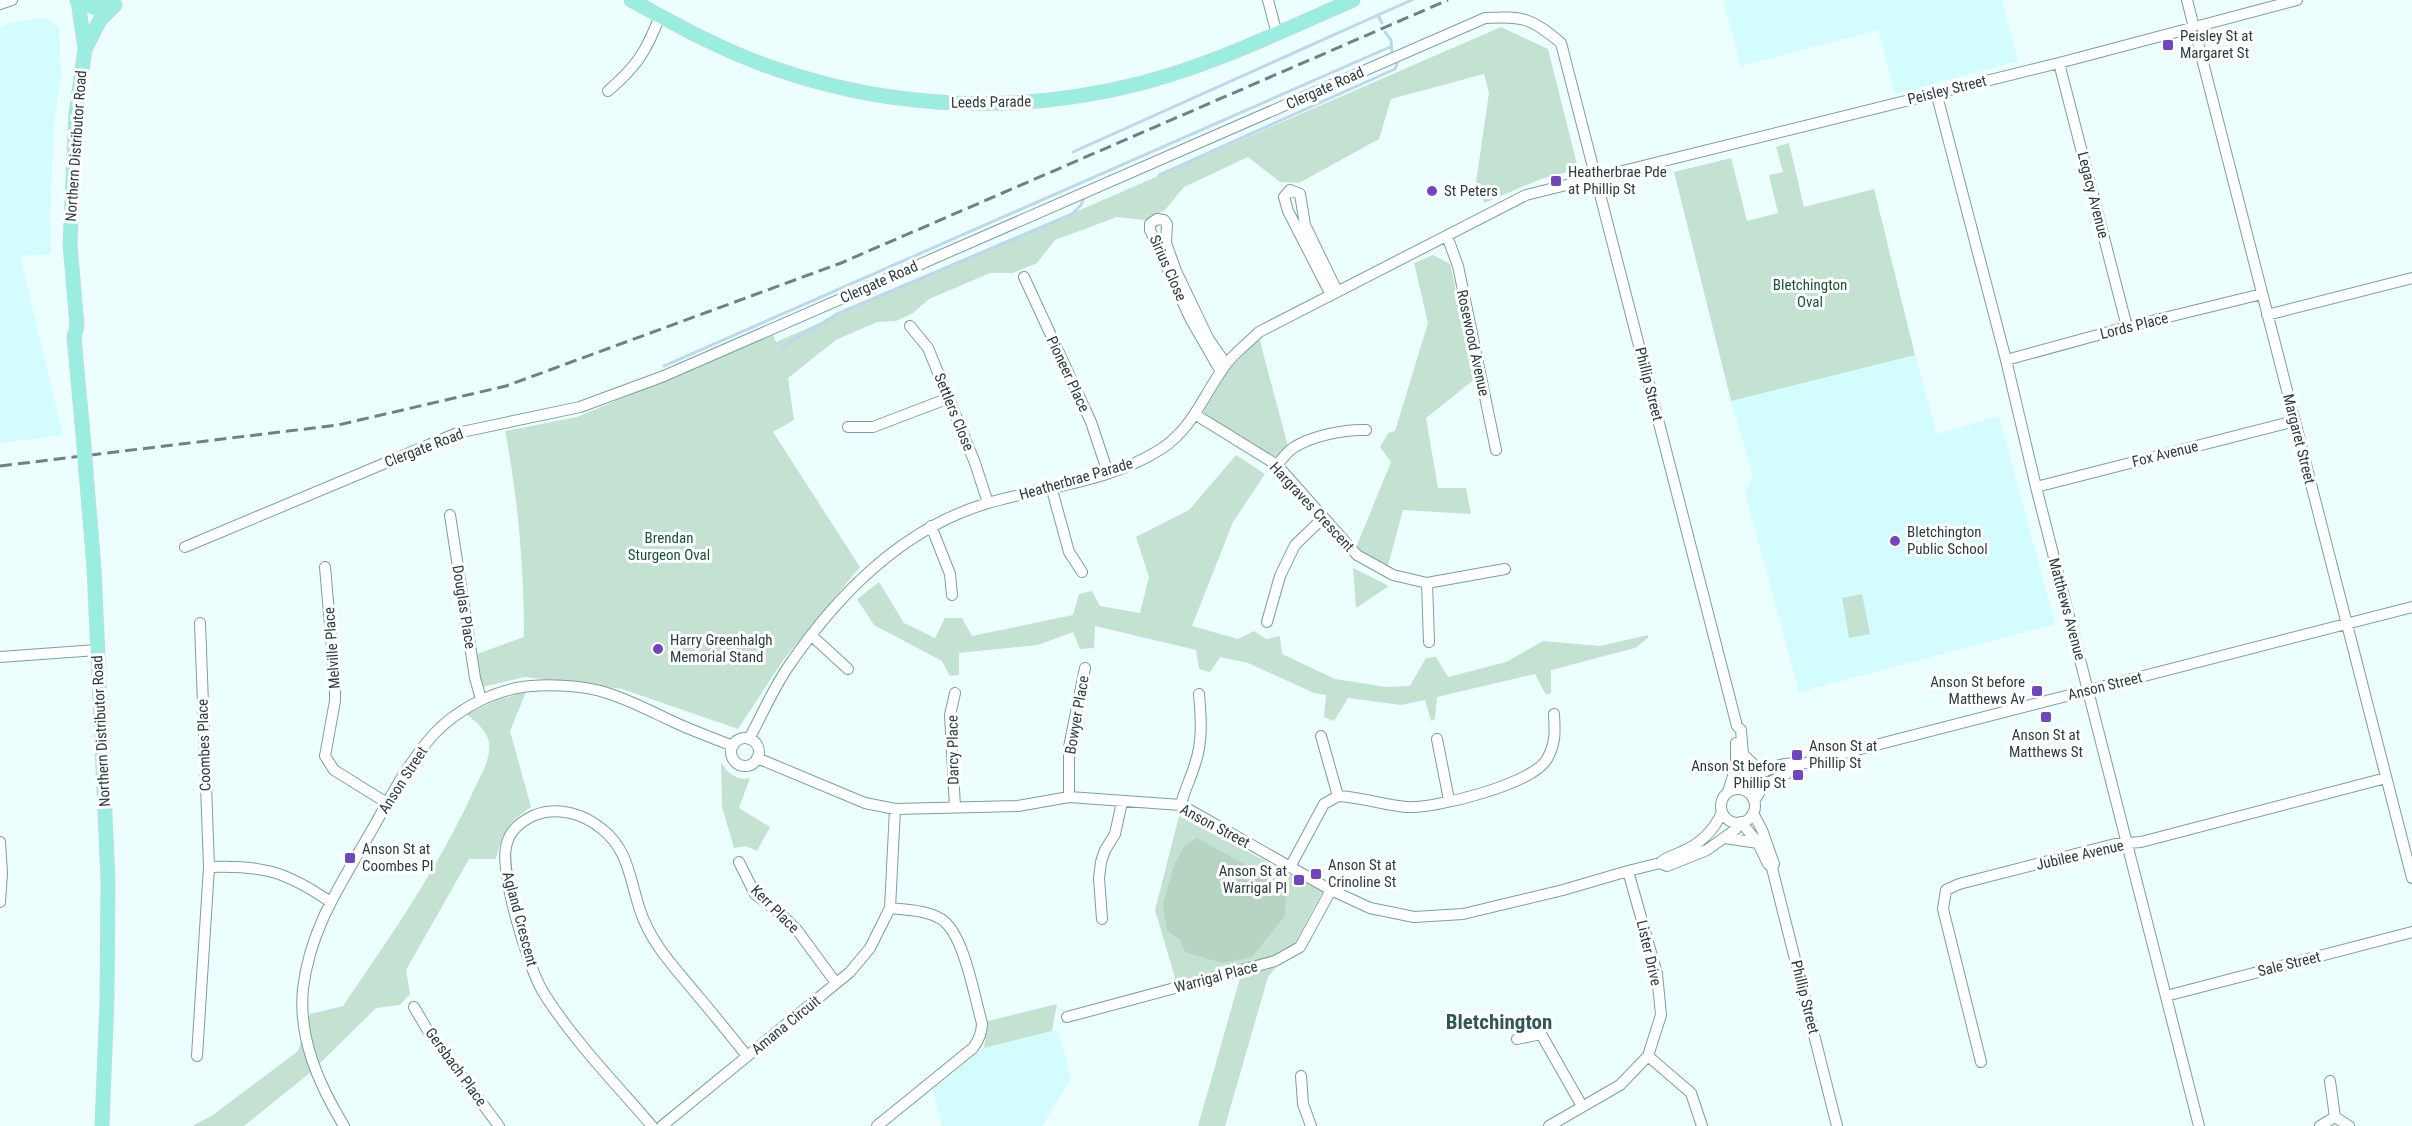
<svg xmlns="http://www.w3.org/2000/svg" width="2412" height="1126" font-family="'Roboto Condensed',sans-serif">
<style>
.built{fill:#d3fcfe}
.green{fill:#c4e2d1}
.forest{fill:#b5d4c2}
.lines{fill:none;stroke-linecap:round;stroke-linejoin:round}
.stream{stroke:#bbd8ec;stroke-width:3}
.minor-casing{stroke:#79a0a1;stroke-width:12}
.major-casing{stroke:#d5d8d8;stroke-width:15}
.minor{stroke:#fff;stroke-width:10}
.major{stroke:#9aeddf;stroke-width:14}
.rail{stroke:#708181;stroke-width:3;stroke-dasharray:12 6;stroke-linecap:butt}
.major-bridge-casing{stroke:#d5d8d8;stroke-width:15;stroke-linecap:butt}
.major-bridge{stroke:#9aeddf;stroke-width:14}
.poi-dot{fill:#7045be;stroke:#fff;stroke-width:2}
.labels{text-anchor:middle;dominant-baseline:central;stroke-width:6;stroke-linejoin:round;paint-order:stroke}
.poi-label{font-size:15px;fill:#2c3d3d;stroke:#fff;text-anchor:start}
.street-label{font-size:15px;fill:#2c3d3d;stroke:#fff}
.park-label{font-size:15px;fill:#1a5138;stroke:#fff}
.district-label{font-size:21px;font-weight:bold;fill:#315758;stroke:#fff}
</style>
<rect width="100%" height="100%" fill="#edfefe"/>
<path class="built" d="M1723,0h279l16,61 -123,33 -17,-64 -137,36z
M46,18l13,9 2,47 -7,51 -4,92 1,37 -31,2 43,179 -63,8v-416l13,-5z
M1915,355l22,79 62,-18 56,208 -256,68 -54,-199 8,-17 -22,-75z
M1058,1030l13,49 -29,47h-100l-9,-36 51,-42z"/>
<path class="green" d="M1501,27l47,22 29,115 -2,6 -34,9 -57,24 -8,-21 13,-89 -5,-19 -93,25 -12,40 -80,44 -19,-1 -32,-25 -64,30 -19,23 -21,10 -27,-3 -62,23 -18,23 -24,10h-23l-61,26 -16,14 -17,8 -19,1 -41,18 -48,38 6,42 -21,12 87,135 -76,92 -46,70 -116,-40 -97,-12 -43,10 -5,-33 47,-17c0,-67 -6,-140 -19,-206l72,-14 196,-82 3,7z
M1789,143l15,64 70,-18 41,166 -184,46 -57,-229 57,-14 16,63 31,-8 -9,-38 14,-3 -7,-25z
M1433,255l17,9 26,114 -50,40 12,70h28l5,26 -68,-4 -16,59 -32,-19 36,-88 -11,-15 8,-14 7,-2 33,-108 -14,-60z
M1259,338l29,108 -14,13 -71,-46 24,-41z
M1236,455l29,19 -32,48 -41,104 46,13 16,-8 12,8 14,-3 2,18 53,25 52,8 23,-1 16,-28 10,-1 12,20 58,-15 37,-21 57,5 48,-11v3l-13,10 -84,22v23l-5,2 -11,-21 -98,23 -2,22 -4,2 -6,-21 -24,5 -53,-7 -14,23 -10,-4 2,-22 -12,-2 -66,-30 -28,-6 -10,15 -11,-3 -3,-19 -101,-24 -1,22 -14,1 -7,-17 -35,13 -79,8v22l-9,1 -8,-15 -68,-36 -17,-26 22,-17 25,41 31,15 10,-20h17l10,18 101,-21 6,-21 13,-3 8,15 40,7 9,-36 -13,-40 53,-27z
M1353,568l36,18 -33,22z
M1862,594l8,40 -21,4 -7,-40z
M526,692l-16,39 21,76c-21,13 -30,28 -35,52h-27l-63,111 4,24 -10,11 -24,3 -65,64 -67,54h-52l21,-11 85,-64 12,-37 33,-8c47,-69 94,-136 129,-212 7,-16 19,-33 17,-51 -1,-12 -14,-21 -22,-29l30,-14z
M721,762c7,12 16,19 29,16l-11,30 31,19 -13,24 -11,-5 -12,2 -12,-41z
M1179,816l144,75 -29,54 -26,32 -43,149h-27l46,-162 -68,17 -21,-71z
M1057,1004l-5,27 -68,17 4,-27z"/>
<path class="forest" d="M1197,838l89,49 -1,29 -33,41 -30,6 -37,-11 -5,-13 -13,-8 -4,-26 10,-37 11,-22z"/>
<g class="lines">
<path class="stream" d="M1382,23l-4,-8 34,-15
M1385,32l6,8 1,13
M1073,152l305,-137
M1159,175l236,-106 2,-5
M781,348l56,-34 235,-100 9,-9 2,-5
M664,366l726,-319"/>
<defs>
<path id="minor" d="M1268,0l9,34
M2187,0l225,878
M0,4l12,-4
M2059,63l68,264
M608,91c29,-25 38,-39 52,-75
M1936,92l70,268 30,127 163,639
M1447,236l11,30 38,184
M1024,277l67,145 17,51
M1331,295l-43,-84 -4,-14 6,-7 10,4 5,31 32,66
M2267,315l145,-37
M910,326l18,22 47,115 13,40
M2006,360l121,-33 135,-33
M1221,372l-31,-54 -40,-88v-6l7,-5 7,1 3,4 -1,19 10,28 33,69 17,24
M1196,415l81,50 80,90 36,20 34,8 78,-14
M848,427h25l76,-29
M1277,465c5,-6 10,-13 16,-17 18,-12 52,-19 73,-18
M2036,487l259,-66
M1052,490l17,62 13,20
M450,515l25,163 6,21
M931,526l19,48 2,21
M185,547l272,-114 123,-26 84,-31 821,-358c39,-2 46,0 76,25l176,683 4,4 4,49 -5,10
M325,567l10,116v18l-10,55 9,14 53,33
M1427,583l2,59
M1267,622l13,-46 15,-31 28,-27
M812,636l36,33
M0,657l97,-7
M1321,736l17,60
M731 752a14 14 0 1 1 28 0a14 14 0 1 1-28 0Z
M749,739c13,-24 24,-50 39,-72 49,-72 115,-139 200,-164 58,-17 120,-20 173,-54 32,-21 42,-53 63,-82 9,-13 24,-24 35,-35l267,-137 533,-132 238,-63
M1437,739l12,61
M1744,755l10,10 14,5
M757,758l108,45 30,6 123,-3 51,-9 112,8 150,85 39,18 44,9 49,-3 100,-24 65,-19 32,-8 7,3 40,-16 29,-21 2,-6
M1744,789c9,-14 38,-30 54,-24l614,-158
M1721 806a17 17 0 1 1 34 0a17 17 0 1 1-34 0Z
M1728,792l8,-26v-23
M1069,797v-50l16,-79
M1754,801l10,-16 30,-15 4,-5
M1181,805c3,-14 10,-27 14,-41 8,-23 6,-47 4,-70
M955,807l-5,-92 5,-22
M1753,813l9,17 12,34 -2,4 65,258
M1741,822l17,21 10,21
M1725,838l33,5
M0,842l2,31 -2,29
M739,862l16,32 27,21 15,15 39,53
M1660,863c6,-6 13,-7 21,-11 19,-8 33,-21 41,-40
M209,867c53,-2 76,4 120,34
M1290,867l34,-63 14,-8c23,1 45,9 68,11 29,2 127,-23 141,-48 9,-16 8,-28 7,-45
M1102,919l-3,-41 2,-16 4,-12 10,-16 7,-32
M2166,996l246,-64
M414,1007l14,24 71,95
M1067,1017l208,-56 25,-14 31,-57
M1517,1039l24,-5 41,72
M197,1056l12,-189 -9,-244
M1648,1056l43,37 11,33
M1981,1062l-38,-153 3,-19 13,-6 156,-40 26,-2 245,-64
M1301,1076l2,28 8,22
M2330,1081l5,36 14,9
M344,1126c-25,-41 -46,-88 -41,-137 7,-62 40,-108 70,-161 18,-32 36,-67 62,-95 21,-22 52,-39 82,-45 24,-5 67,-3 90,5 23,7 45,19 67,29 19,9 39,16 59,24
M652,1126c-37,-43 -79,-86 -109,-134 -15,-25 -45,-123 -36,-149 4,-14 14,-22 28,-28 23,-9 49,-1 67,14 27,21 28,52 38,81 11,34 36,59 58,86 17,20 33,40 49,60
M662,1126l188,-154 20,-24 20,-40 5,-99
M877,1126l96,-78c6,-8 9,-15 9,-25 -8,-27 -18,-90 -41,-104 -14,-9 -35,-9 -51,-11
M1549,1126l71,-41 28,-29 13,-41 -4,-41 -29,-103
M2320,1126l15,-9"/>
<path id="major" d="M77,0l19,8 19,-3
M631,0c47,26 96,53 148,70 117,40 243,44 363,13 73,-19 142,-53 211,-83
M78,1l7,48 -9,64 -6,131 7,82 -3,11 10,109
M85,49l15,-29 15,-15
M86,472l8,96 14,313 -1,118 -5,127"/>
</defs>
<use href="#minor" class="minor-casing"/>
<use href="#major" class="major-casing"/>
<use href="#minor" class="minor"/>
<use href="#major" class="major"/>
<path class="rail" d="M0,466l338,-41 168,-39 335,-123 607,-263"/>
<defs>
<path id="major-bridge" d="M84,446l2,26"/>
</defs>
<use href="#major-bridge" class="major-bridge-casing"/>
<use href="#major-bridge" class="major-bridge"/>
</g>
<g class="poi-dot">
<rect x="2162" y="39" width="12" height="12" rx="3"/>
<rect x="1550" y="175" width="12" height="12" rx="3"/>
<circle cx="1432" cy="191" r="6"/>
<circle cx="1895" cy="541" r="6"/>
<circle cx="658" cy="649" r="6"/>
<rect x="2031" y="685" width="12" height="12" rx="3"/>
<rect x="2040" y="711" width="12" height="12" rx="3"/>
<rect x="1791" y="749" width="12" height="12" rx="3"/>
<rect x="1792" y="769" width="12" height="12" rx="3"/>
<rect x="344" y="852" width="12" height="12" rx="3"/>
<rect x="1310" y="868" width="12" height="12" rx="3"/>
<rect x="1293" y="874" width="12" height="12" rx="3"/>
</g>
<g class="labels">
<g class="poi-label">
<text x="2180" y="36">Peisley St at<tspan x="2180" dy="17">Margaret St</tspan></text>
<text x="1568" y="172">Heatherbrae Pde<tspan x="1568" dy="17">at Phillip St</tspan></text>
<text x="1444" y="191">St Peters</text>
<text x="1907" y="532">Bletchington<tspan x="1907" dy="17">Public School</tspan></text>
<text x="670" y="640">Harry Greenhalgh<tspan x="670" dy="17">Memorial Stand</tspan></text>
<text x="2025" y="682" text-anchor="end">Anson St before<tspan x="2025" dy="17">Matthews Av</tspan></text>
<text x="2046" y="735" text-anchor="middle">Anson St at<tspan x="2046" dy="17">Matthews St</tspan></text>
<text x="1809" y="746">Anson St at<tspan x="1809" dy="17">Phillip St</tspan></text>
<text x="1786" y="766" text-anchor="end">Anson St before<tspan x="1786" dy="17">Phillip St</tspan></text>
<text x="362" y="849">Anson St at<tspan x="362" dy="17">Coombes Pl</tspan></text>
<text x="1328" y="865">Anson St at<tspan x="1328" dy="17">Crinoline St</tspan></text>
<text x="1287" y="871" text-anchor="end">Anson St at<tspan x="1287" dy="17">Warrigal Pl</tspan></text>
</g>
<g class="street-label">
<text transform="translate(1325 88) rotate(-24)">Clergate Road</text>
<text transform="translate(1947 90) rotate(-14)">Peisley Street</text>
<text transform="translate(991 102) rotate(-1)">Leeds Parade</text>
<text transform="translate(76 146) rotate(-86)">Northern Distributor Road</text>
<text transform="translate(2093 195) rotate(76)">Legacy Avenue</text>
<text transform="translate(1168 268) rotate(66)">Sirius Close</text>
<text transform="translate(879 282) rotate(-24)">Clergate Road</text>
<text transform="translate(2134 326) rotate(-14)">Lords Place</text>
<text transform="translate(1473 343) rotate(78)">Rosewood Avenue</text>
<text transform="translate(1068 374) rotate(65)">Pioneer Place</text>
<text transform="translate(1649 384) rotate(76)">Phillip Street</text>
<text transform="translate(954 412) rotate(68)">Settlers Close</text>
<text transform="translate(2299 439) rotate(76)">Margaret Street</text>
<text transform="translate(424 448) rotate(-21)">Clergate Road</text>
<text transform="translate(2165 454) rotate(-14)">Fox Avenue</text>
<text transform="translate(1076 479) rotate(-16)">Heatherbrae Parade</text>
<text transform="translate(1312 507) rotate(47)">Hargraves Crescent</text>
<text transform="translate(464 607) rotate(81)">Douglas Place</text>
<text transform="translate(2067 609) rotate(75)">Matthews Avenue</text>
<text transform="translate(332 648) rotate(-94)">Melville Place</text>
<text transform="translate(2105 686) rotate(-14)">Anson Street</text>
<text transform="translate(1077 715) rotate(-80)">Bowyer Place</text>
<text transform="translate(101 731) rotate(-93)">Northern Distributor Road</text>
<text transform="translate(204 745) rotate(-92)">Coombes Place</text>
<text transform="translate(953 750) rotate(-91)">Darcy Place</text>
<text transform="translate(403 780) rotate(-57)">Anson Street</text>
<text transform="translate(1215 826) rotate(28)">Anson Street</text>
<text transform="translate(2080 855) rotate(-13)">Jubilee Avenue</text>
<text transform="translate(775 909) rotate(45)">Kerr Place</text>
<text transform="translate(520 919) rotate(75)">Agland Crescent</text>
<text transform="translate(1649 953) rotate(77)">Lister Drive</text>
<text transform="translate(2289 964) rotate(-14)">Sale Street</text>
<text transform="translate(1216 977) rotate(-15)">Warrigal Place</text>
<text transform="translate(1805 997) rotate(76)">Phillip Street</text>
<text transform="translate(786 1025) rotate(-39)">Amana Circuit</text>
<text transform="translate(456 1067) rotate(54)">Gersbach Place</text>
</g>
<g class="park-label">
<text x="1810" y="285">Bletchington<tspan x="1810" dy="17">Oval</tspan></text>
<text x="669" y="538">Brendan<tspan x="669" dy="17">Sturgeon Oval</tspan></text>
</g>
<g class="district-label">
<text x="1499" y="1022">Bletchington</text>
</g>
</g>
</svg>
